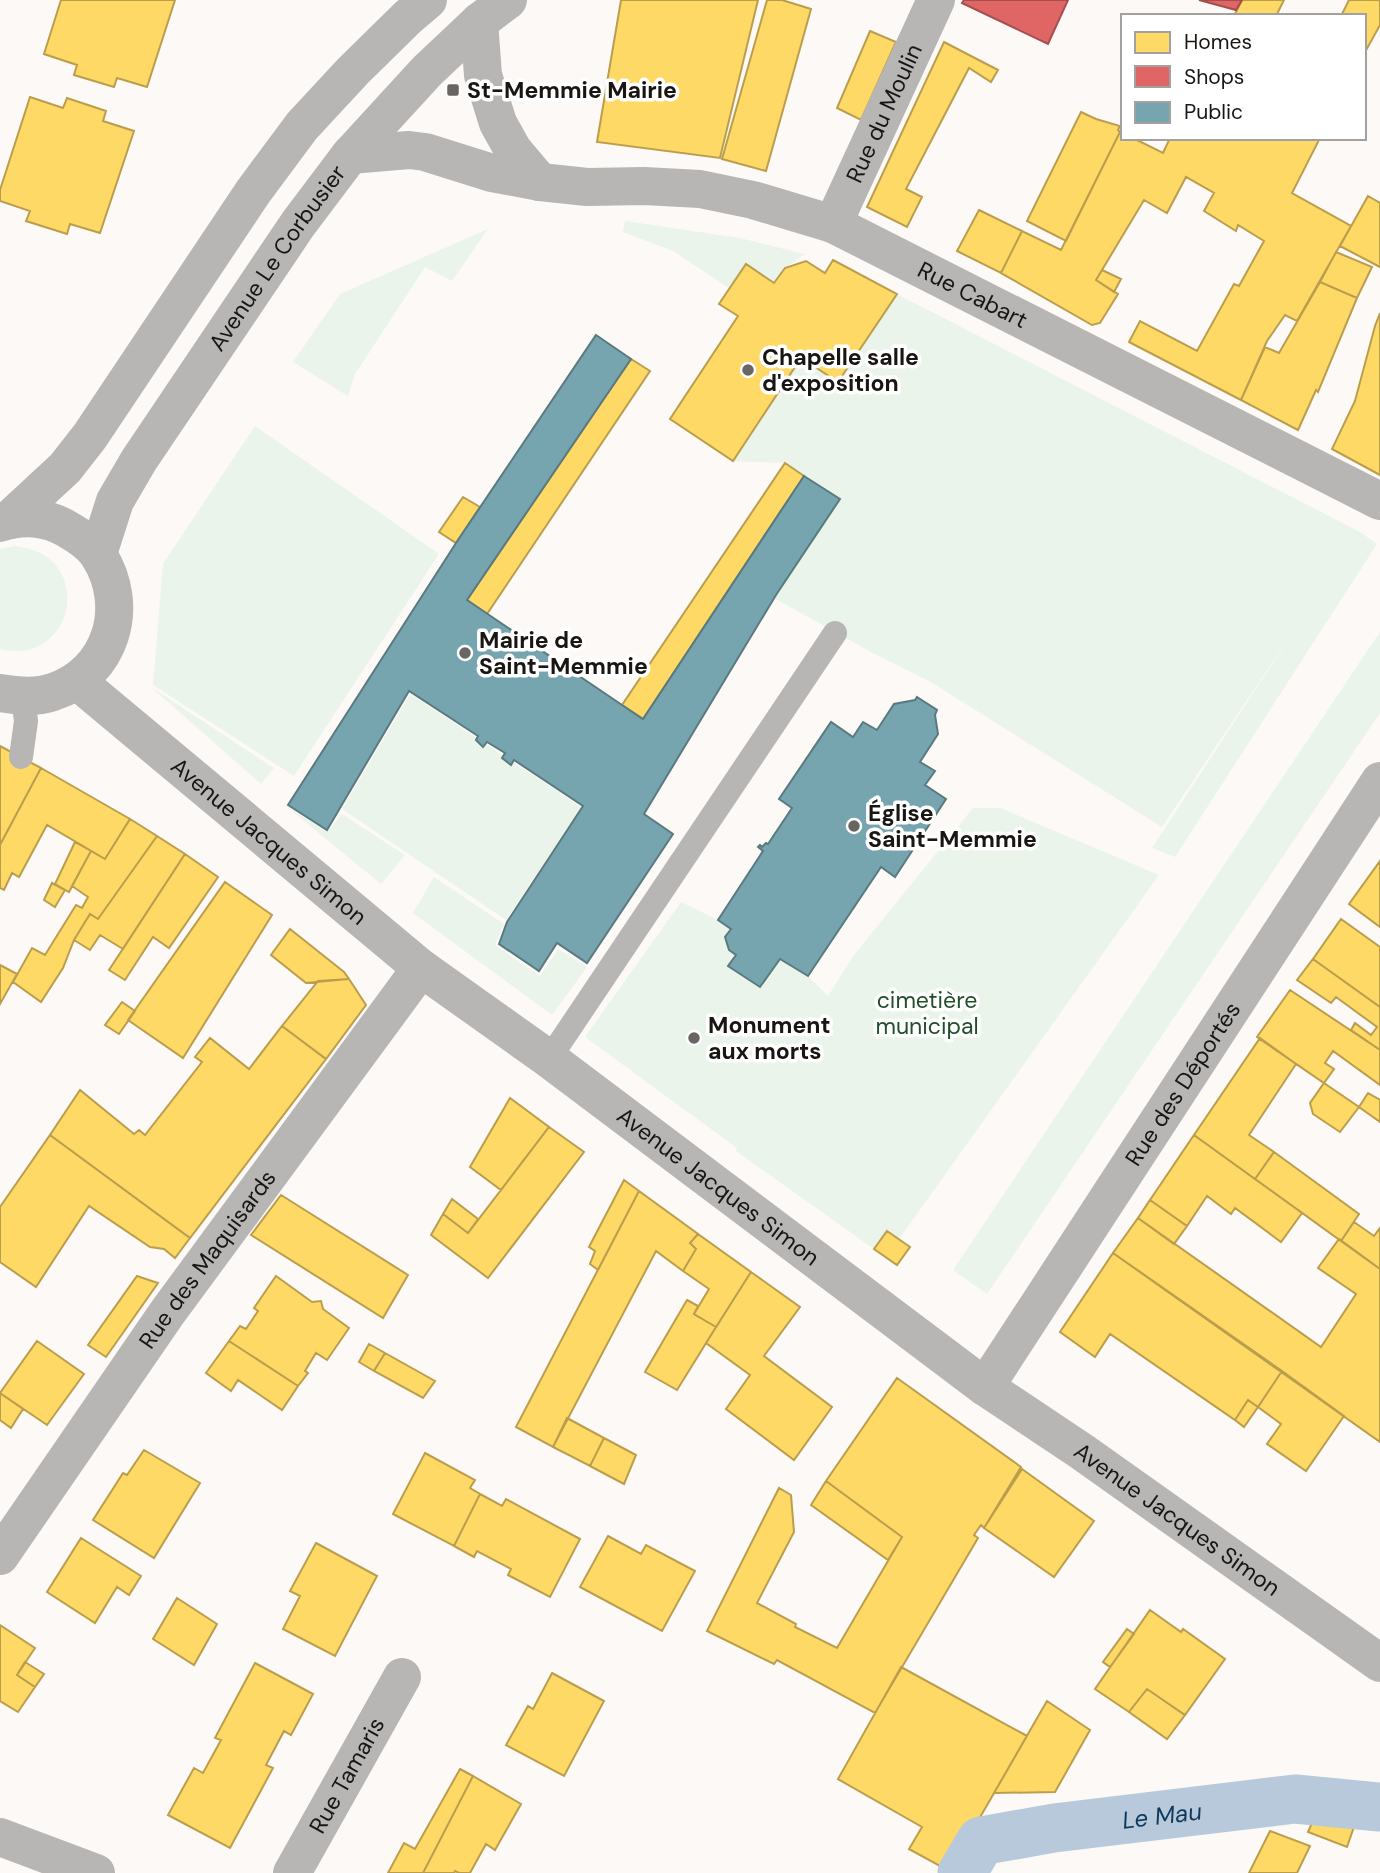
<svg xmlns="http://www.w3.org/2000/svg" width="1380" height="1873" font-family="'DM Sans',sans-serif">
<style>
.green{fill:#ebf4ea}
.homes{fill:#ffd966;stroke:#ba9e4d;stroke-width:2}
.shops{fill:#e06666;stroke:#a44e4d;stroke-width:2}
.public{fill:#76a5af;stroke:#5a7a80;stroke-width:2}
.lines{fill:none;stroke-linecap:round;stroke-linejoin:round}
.canal{stroke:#b7c9db;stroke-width:49}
.service{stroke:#b7b6b4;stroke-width:24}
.minor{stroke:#b7b6b4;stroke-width:38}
.poi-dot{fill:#686562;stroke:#fff;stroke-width:2.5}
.labels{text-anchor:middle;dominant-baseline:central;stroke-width:7;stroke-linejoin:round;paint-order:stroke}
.poi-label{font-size:23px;font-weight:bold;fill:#191512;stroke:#fff;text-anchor:start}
.street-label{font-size:23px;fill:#191512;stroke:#fff}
.park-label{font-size:23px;fill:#224e2b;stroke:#fff}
.water-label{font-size:24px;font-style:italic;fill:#103a5d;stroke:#fff}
</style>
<rect width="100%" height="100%" fill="#fcf9f7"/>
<path class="green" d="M625,221l115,17 65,16 -20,14 -11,15 -28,-18 -17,23 -56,-37 -50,-19z
M488,229l-36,52 -27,-14 -70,107 -7,22 -55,-34 47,-68z
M897,294l463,238 17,12 -202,313 -23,-9 144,-221 -134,200 -233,-146 -60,-30 -95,-53 66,-99 -55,-36 -52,-2 68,-103 37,24z
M255,426l184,128 -145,222 -141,-91 10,-121z
M15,546c13,2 26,5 36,14 28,26 19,76 -19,89 -10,3 -21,2 -32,0v-100z
M1380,632v81l-393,581 -34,-24z
M151,687l123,81 -13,16z
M410,694l171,113 -75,113 -164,-111z
M287,807l40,25 15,-18 63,41 -24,29z
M973,808h27l159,67 -260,364 -12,-8 -13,18 -138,-98 1,-3 -152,-111 96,-135 37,18 13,9 -6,9 4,12 7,5 -7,11 30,21 21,-28 28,17 20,20 26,-41z
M434,877l70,47 -9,21 45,31 18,-27 29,18 -35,48 -139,-102z"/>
<path class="homes" d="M61,0h114l-28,87 -30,-9 -3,9 -40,-12 3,-10 -33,-11z
M621,0h137l-38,158 -123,-16z
M767,0h15l29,9 -45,162 -44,-12z
M1242,0h42l-8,16h-42z
M1349,0h31v25l-16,29v-38h-23z
M870,31l26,11 -35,78 -24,-12z
M944,42l54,28 -7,12 -22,-14 -63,121 16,8 -15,30 -40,-20z
M30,97l33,11 4,-10 39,13 -3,10 31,10 -34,102 -30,-9 -3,10 -41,-13 4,-10 -30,-10v-11z
M1081,112l15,7 24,7 -2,4 2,2 -54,109 -39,-20z
M1120,132l3,1v5h10l30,15 7,-15h150l-28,55 59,33 -54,95 -12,-6 -18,26 -26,59 -112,-58 11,-21 57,30 37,-67 5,2 25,-45 -26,-16 -2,6 -32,-20 10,-18 -28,-16 -19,36 -23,-13 -48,80 22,14 -18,29 -8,2 -91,-52 21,-42 39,19z
M1368,196l12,7v64l-40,-21z
M979,210l43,21 -21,42 -44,-22z
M1336,252l36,15 -15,31 -37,-16z
M833,260l64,34 -59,88 -37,-24 -68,103 -63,-42 68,-103 -19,-12 27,-40 28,19 11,-15 21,-7 19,12z
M1102,270l19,9 -7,13 -18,-12z
M1320,282l37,16 -39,94 -2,-2 -18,40 -57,-30 24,-53 14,6z
M1380,313v162l-48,-26 23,-48 20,-75z
M631,359l19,12 -163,243 -20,-14z
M785,463l19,13 -161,243 -21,-14z
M463,497l17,10 -24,36 -17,-11z
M0,746l41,22 -41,77z
M41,768l89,51 -25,40 -58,-34 -28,52 -7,-4 -8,17 -4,-2v-43z
M130,819l27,17 -59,83 -8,-5 -16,26 -11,28 -22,34 -28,-20 19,-34 13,7 31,-50 6,3 6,-11 -16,-11 19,-35 14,8z
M157,836l28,18 -62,95 -23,-14 -10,15 -16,-10 16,-26 8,5z
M75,842l16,9 -22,41 -14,-8z
M185,854l33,23 -49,71 -16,-11 -28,43 -16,-10z
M1380,861v66l-31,-23z
M225,882l47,33 -89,143 -55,-38z
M52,883l13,7 -10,17 -11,-7z
M1341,919l39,28v60l-67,-48z
M290,929l54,43 5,7 -43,4 -35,-28z
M1313,959l67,48v43l-29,-20 4,-7 16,12 6,-8 -41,-30 -5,6 -34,-23z
M0,965l17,9 -17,30z
M349,979l17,26 -40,54 -44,-33 36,-45z
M1290,990l90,60v35l-47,-34 -8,12 9,6 -10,14 -67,-46z
M122,1002l13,9 -16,23 -14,-9z
M282,1026l44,33 -136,179 -140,-103 30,-45 54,44 5,-4 6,5 57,-73 -7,-5 15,-19 39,31z
M1260,1038l36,26 -47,71 25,17 -19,27 -61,-44z
M1324,1083l35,24 -19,25 -27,-18 -3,-11z
M1368,1093l12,7v22l-21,-15z
M510,1098l39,29 -48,63 -31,-23z
M549,1127l35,25 -96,126 -57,-43 12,-21 25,19z
M50,1135l140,103 -15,20 -11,-9 -14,-2 -61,-41 -53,81 -36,-25v-55z
M1194,1135l108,78 -21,29 -46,-34 -4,6 -24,-18 -20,30 -37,-26z
M1274,1152l85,62 -18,27 -86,-62z
M624,1180l15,11 -41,79 -8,-6 5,-13 -6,-4z
M639,1191l59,43 -8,9 6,6 -13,22 -27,-20 -103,196 -37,-20z
M281,1195l127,80 -25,43 -132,-83z
M452,1199l26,20 -10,14 -25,-19z
M1150,1200l37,26 -13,18 -36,-26z
M1138,1218l183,129 35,-53 -38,-26 21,-29 41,30v173l-267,-189z
M1354,1222l20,14 6,-8v41l-39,-28z
M887,1231l23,16 -13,18 -23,-16z
M698,1234l53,38 -35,55 -22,-13 15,-25 -26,-18 13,-22 -6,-6z
M1113,1253l169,118 -24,36 -10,-7 -13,20 -125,-86 -15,23 -35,-25z
M751,1272l49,35 -36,49 68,51 -38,53 -68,-51 24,-34 -44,-32z
M137,1276l21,7 -52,74 -18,-12z
M276,1276l36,26 9,-1 2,8 26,19 -22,32 -11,-7 -11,18 3,2 -10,13 -69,-45 11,-15 6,3 12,-18 -4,-3z
M687,1300l11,6 -4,8 22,13 -39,63 -32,-18z
M37,1341l47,33 -37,51 -47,-32z
M229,1341l69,45 -16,24 -44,-30 -7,11 -25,-18z
M369,1344l16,9 -11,18 -15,-9z
M385,1353l50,28 -12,17 -49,-27z
M1282,1371l62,45 -38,55 -39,-27 14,-20 -23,-17z
M897,1378l124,89 -37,61 -3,-3 -7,10 4,3 -103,175 -98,-53 -3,4 -67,-33 72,-143 12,7 3,37 -37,71 39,21 -1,3 42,21 65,-111 -76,-56z
M0,1393l23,16 -12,19 -11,-8z
M1248,1400l10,7 -14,20 -9,-7z
M567,1418l37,20 -14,28 -37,-19z
M604,1438l32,17 -12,29 -34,-18z
M144,1450l56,33 -46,75 -61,-38 30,-47 4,2z
M425,1453l50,27 -5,8 10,6 -26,52 -61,-32z
M1022,1469l72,52 -40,56 -70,-49z
M826,1481l76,56 -14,23 -77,-55z
M480,1494l22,12 4,-7 74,40 -30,58 -42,-22 3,-6 -34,-18 -3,6 -20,-11z
M608,1536l33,18 5,-9 49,26 -33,60 -82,-44z
M81,1538l60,38 -12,19 -12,-8 -22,36 -48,-31z
M316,1543l61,33 -42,80 -52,-27 17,-33 -10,-5z
M177,1598l40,26 -23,41 -41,-26z
M1150,1610l31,22 2,-3 42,30 -40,56 -38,-26 -18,23 -34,-23z
M0,1625l35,23 -18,27 18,12 -17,25 -18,-11z
M1127,1629l7,5 -24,33 -7,-5z
M25,1662l19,12 -9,13 -18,-12z
M255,1663l58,31 -22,41 -7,-4 -18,34 7,3 -43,80 -62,-33 26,-47 9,5 18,-33 -6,-2z
M901,1667l126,69 -78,135 -40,-22 13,-22 -84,-48z
M552,1673l52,28 -40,75 -58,-31 22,-39 5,3z
M1147,1689l38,26 -18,24 -38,-27z
M1047,1701l43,29 -35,62 -61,1z
M460,1769l13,7 -50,97h-35l16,-30 11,6z
M473,1776l48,28 -26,46 -9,-6 -16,29h-11l-4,-2 -1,2h-31z
M1316,1814l40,7 -9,26 -39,-15z
M1270,1831l40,15 -13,27h-48z"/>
<path class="shops" d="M964,0h104l-20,44 -86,-41z
M1199,0h43l-6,10z"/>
<path class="public" d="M596,335l35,24 -164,241 155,105 21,14 161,-243 36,23 -64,96 -132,219 29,20 -86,129 -30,-20 -18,28 -40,-27 8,-22 76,-116 -69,-46 -3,5 -9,-7 3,-5 -18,-11 -4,5 -7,-7 2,-4 -69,-45 -82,139 -39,-25 168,-262z
M917,697l20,13 -2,5 3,19 -18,28 15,9 -10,14 21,14 -51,78 -14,-10 -73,109 -28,-17 -20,28 -32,-21 8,-11 -7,-5 -4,-13 6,-8 -13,-9 45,-69 -5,-4 2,-2 2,2 4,-4 2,1 24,-36 -13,-9 52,-77 22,15 10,-15 14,8 17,-26 21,-4z"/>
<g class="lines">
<path class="canal" id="s1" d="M962,1873l19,-32 73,-13 241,-29 85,8"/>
<path class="service" d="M21,757l5,-36 -3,-24
M549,1059l286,-426"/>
<g class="minor">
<path d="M479,22l4,53 15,48 15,27 27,32"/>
<path id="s2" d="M350,155l59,-5 16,2 67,21 48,9 47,5 57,-1 56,3 53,11 80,24 547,277"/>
<path id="s3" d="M833,224l103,-224"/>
<path d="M10,519l55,-51 25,-32 163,-244 49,-66 51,-55 55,-54 20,-17"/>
<path d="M0,523c22,-8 47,-6 67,6 12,7 25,15 32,27 32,51 12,117 -46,136 -17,6 -35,4 -53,1"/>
<path id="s4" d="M98,554l17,-53 24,-41 159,-236 52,-69 77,-84 52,-49 29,-22"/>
<path id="s5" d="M77,681l344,287 128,91 436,328 96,64 299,212"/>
<path id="s6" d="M985,1387l395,-606"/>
<path id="s7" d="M0,1556l167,-243 254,-345"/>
<path d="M0,1837l96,36"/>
<path id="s8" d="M292,1873l110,-196"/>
</g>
</g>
<g class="poi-dot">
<rect x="446" y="83" width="14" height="14" rx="3.5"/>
<circle cx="748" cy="370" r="7"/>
<circle cx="465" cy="653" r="7"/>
<circle cx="854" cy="826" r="7"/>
<circle cx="694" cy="1038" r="7"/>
</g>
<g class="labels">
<g class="poi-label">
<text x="467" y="90">St-Memmie Mairie</text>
<text x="762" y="357">Chapelle salle<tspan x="762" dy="26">d'exposition</tspan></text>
<text x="479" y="640">Mairie de<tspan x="479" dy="26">Saint-Memmie</tspan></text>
<text x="868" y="813">Église<tspan x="868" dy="26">Saint-Memmie</tspan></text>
<text x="708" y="1025">Monument<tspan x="708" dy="26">aux morts</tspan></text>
</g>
<g class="street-label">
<text stroke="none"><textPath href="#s3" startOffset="122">Rue du Moulin</textPath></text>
<text stroke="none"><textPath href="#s4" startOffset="348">Avenue Le Corbusier</textPath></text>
<text stroke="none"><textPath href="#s2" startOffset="649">Rue Cabart</textPath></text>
<text stroke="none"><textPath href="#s5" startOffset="250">Avenue Jacques Simon</textPath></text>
<text stroke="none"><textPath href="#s6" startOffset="362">Rue des Déportés</textPath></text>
<text stroke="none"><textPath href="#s5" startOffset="817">Avenue Jacques Simon</textPath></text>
<text stroke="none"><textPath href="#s7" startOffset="362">Rue des Maquisards</textPath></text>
<text stroke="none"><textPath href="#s5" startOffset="1384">Avenue Jacques Simon</textPath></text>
<text stroke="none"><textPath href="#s8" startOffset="112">Rue Tamaris</textPath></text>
</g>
<g class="park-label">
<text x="927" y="1000">cimetière<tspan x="927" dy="26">municipal</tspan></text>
</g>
<g class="water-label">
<text stroke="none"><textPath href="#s1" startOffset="220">Le Mau</textPath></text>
</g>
</g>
<rect x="1121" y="14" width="245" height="126" fill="#ffffff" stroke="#a3a1a0" stroke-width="2"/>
<rect x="1135" y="32" width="35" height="21" fill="#ffd966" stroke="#a3a1a0" stroke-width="2"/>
<text x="1184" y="49" font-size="21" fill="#191512">Homes</text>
<rect x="1135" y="66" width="35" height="21" fill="#e06666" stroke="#a3a1a0" stroke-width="2"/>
<text x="1184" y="84" font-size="21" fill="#191512">Shops</text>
<rect x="1135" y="102" width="35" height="21" fill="#76a5af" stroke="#a3a1a0" stroke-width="2"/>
<text x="1184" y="119" font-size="21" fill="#191512">Public</text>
</svg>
